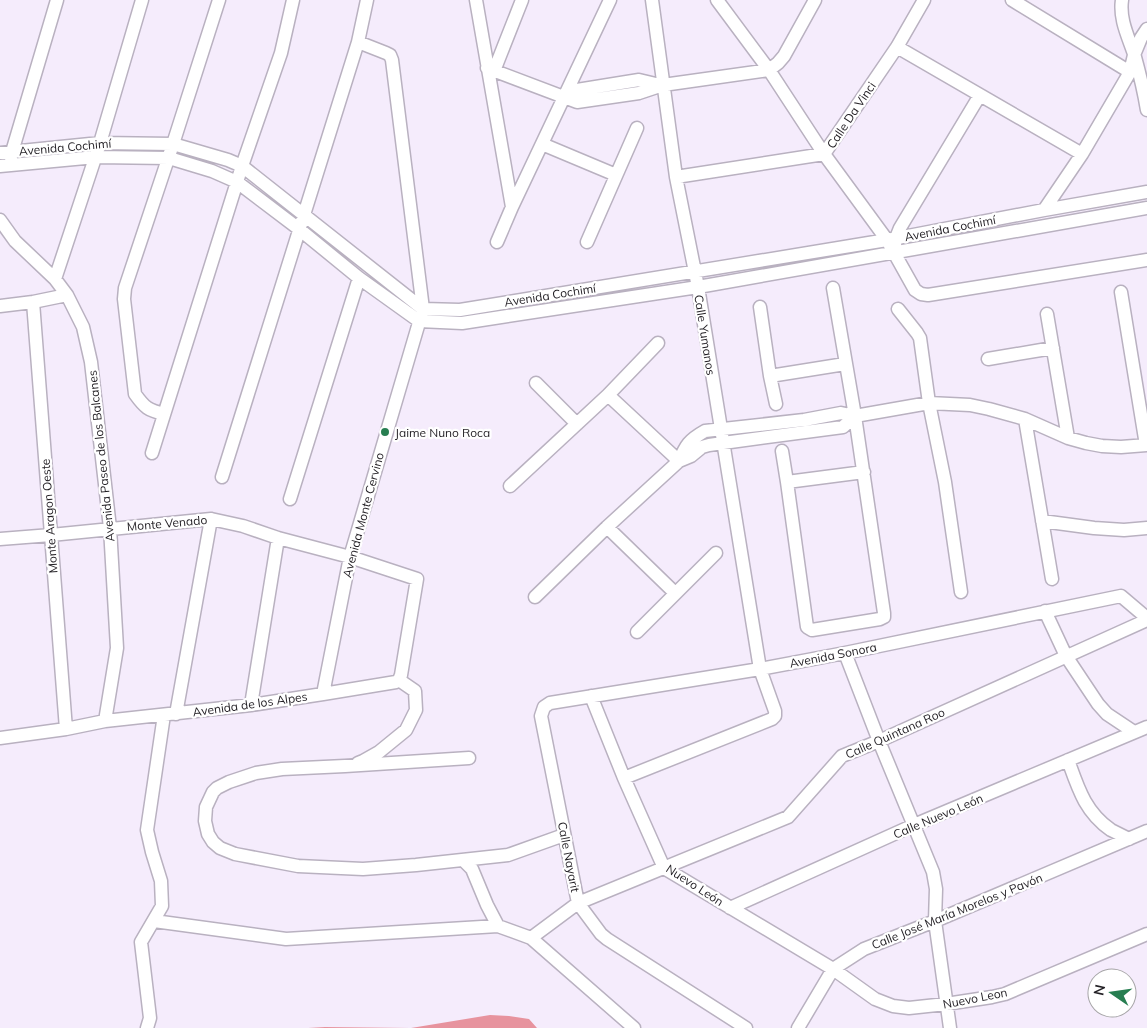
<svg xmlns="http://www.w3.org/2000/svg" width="1147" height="1028" font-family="Mulish,sans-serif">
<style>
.forest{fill:#e7939e}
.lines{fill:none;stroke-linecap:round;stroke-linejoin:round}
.minor-casing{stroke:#b9b1c0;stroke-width:15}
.minor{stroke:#fff;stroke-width:12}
.poi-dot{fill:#277e51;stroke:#fff;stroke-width:2}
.labels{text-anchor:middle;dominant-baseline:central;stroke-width:4.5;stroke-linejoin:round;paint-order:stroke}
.street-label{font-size:12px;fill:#211e23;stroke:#fff}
.poi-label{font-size:12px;fill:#211e23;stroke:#fff;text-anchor:start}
</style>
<rect width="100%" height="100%" fill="#f5ecfc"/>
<path class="forest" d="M490,1015l19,1 20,3 8,9h-229l17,-1 86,1z"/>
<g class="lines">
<defs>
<path id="minor" d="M476,0l36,207
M717,0l52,70 55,84 63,86 28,50 6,4 7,1 219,-35
M1012,0l118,72
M1122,0c-3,20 7,38 13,57 5,18 9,35 12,53
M897,47l185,107
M487,68l90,34 62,-9 24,-8 106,-15 9,-7 6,-7 31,-56
M494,71l28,-71
M564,96l13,-6 62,-10 21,5
M542,144l74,31
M0,153l100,-10 73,1 55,16 14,6 181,143 37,1 427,-70 157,-30 103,-18
M11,158l1,-6 45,-152
M0,166l96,-9 73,1 43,13 25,11 62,47 60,49 60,43 43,2 236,-36 449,-79
M676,177l148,-23 73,-107 27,-47
M1044,210l38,-56 48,-82 4,-17 7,-17 6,-9
M0,220l15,21 40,38 12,16 16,32 8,35 19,166 7,120 -12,73
M497,242l15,-35 98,-207
M587,242l50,-114
M895,245l1,-7 4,-10 80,-133
M55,279l45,-136 42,-143
M1121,292l25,153
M33,302l33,427
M0,306l33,-4 34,-7
M760,307l10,69 6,28
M898,309l19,24 3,5 9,65 16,79 16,110
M1047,314l21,124
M988,359l65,-11
M770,376l75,-12
M536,383l41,41
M608,395l71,66
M164,414c-16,-4 -19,-6 -29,-20l-11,-95 1,-11 48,-144 46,-144
M1025,419l27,160
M782,451l5,31 20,145 5,3 68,-11 4,-2v-4l-29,-197 -22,-128
M152,453l90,-287 39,-113 12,-53
M679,461c7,-16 10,-21 26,-30l99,-11 37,-7 14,3 74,-13 41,2 19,4 36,10 43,19 18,5 16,3 19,1 26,-2
M222,477l136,-435 9,-42
M787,482l77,-10
M510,486l98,-91 50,-52
M290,499l69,-221
M1042,521l52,7 30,2 23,-2
M607,527l68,66
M0,539l51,-4 160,-16 32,7 35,12 72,19 67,22 -16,96 -2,5
M535,597l72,-70 72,-66 12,-5 11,-9 7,-2 14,-2 120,-16 12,-11
M1045,611l21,45 32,48 9,10 27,18
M637,632l79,-79
M845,653l34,88 54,131 3,17 -1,32 15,107
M323,694l27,-137 73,-248 -31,-249 -2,-5 -4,-2 -28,-11
M591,696l33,82 40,90 169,101 42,30 18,7 16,2 37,-4 46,-7 13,-3 142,-60
M251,705l27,-167
M176,714l35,-195
M0,738l66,-9 39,-8 146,-16 72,-11 73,-12 3,-2
M469,758l-124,8 -63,3 -26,4 -27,9 -12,6 -4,4 -7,15 -1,14 3,13 5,8 7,6 15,6 63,12 65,3 53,-4 92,-10 56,-20
M1068,760c10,28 17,52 43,70 6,3 12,6 18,9
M358,763l5,-2 16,-9 27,-22 10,-20 -1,-19 -16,-11
M624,778l148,-59 3,-3v-5l-15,-42 -62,-382 -22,-110 -24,-177
M463,860l9,9 15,36 11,21 33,12 103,90
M730,908l184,-83 233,-98
M154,921l132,18 212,-13
M531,938l47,-35 210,-86 54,-61 37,-15 268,-121
M147,1028l3,-10 -9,-76 21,-36 -1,-25 -9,-29 -5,-22 17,-115
M746,1028l-139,-89 -6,-5 -23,-31 -37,-187 3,-9 6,-4 210,-34 85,-16 276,-57 26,22
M798,1028l35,-59 31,-20 71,-28 212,-90"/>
</defs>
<use href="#minor" class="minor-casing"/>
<use href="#minor" class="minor"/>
</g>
<circle class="poi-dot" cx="385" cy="432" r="5"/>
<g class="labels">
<g class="street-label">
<text transform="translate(851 115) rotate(-56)">Calle Da Vinci</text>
<text transform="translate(65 147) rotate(-5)">Avenida Cochimí</text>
<text transform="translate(950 228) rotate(-11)">Avenida Cochimí</text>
<text transform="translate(550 295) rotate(-9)">Avenida Cochimí</text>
<text transform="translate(705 335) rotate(81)">Calle Yumanos</text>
<text transform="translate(101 456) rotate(-96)">Avenida Paseo de los Balcanes</text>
<text transform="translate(363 515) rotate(-75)">Avenida Monte Cervino</text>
<text transform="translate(49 516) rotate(-94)">Monte Aragon Oeste</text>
<text transform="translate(167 523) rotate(-5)">Monte Venado</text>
<text transform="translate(833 655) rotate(-11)">Avenida Sonora</text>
<text transform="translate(250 704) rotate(-8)">Avenida de los Alpes</text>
<text transform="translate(895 733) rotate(-24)">Calle Quintana Roo</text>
<text transform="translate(938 816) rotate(-23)">Calle Nuevo León</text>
<text transform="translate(569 857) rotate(79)">Calle Nayarit</text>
<text transform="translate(695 885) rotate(33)">Nuevo León</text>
<text transform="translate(957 911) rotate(-22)">Calle José María Morelos y Pavón</text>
<text transform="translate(975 998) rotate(-11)">Nuevo Leon</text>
</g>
<g class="poi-label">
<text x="395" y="432">Jaime Nuno Roca</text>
</g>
</g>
<g transform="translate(1112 993) rotate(283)"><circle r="24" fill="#ffffff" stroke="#a6a5a7"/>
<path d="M0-4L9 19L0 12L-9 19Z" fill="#277e51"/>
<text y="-8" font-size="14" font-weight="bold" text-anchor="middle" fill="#211e23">N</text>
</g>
</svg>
